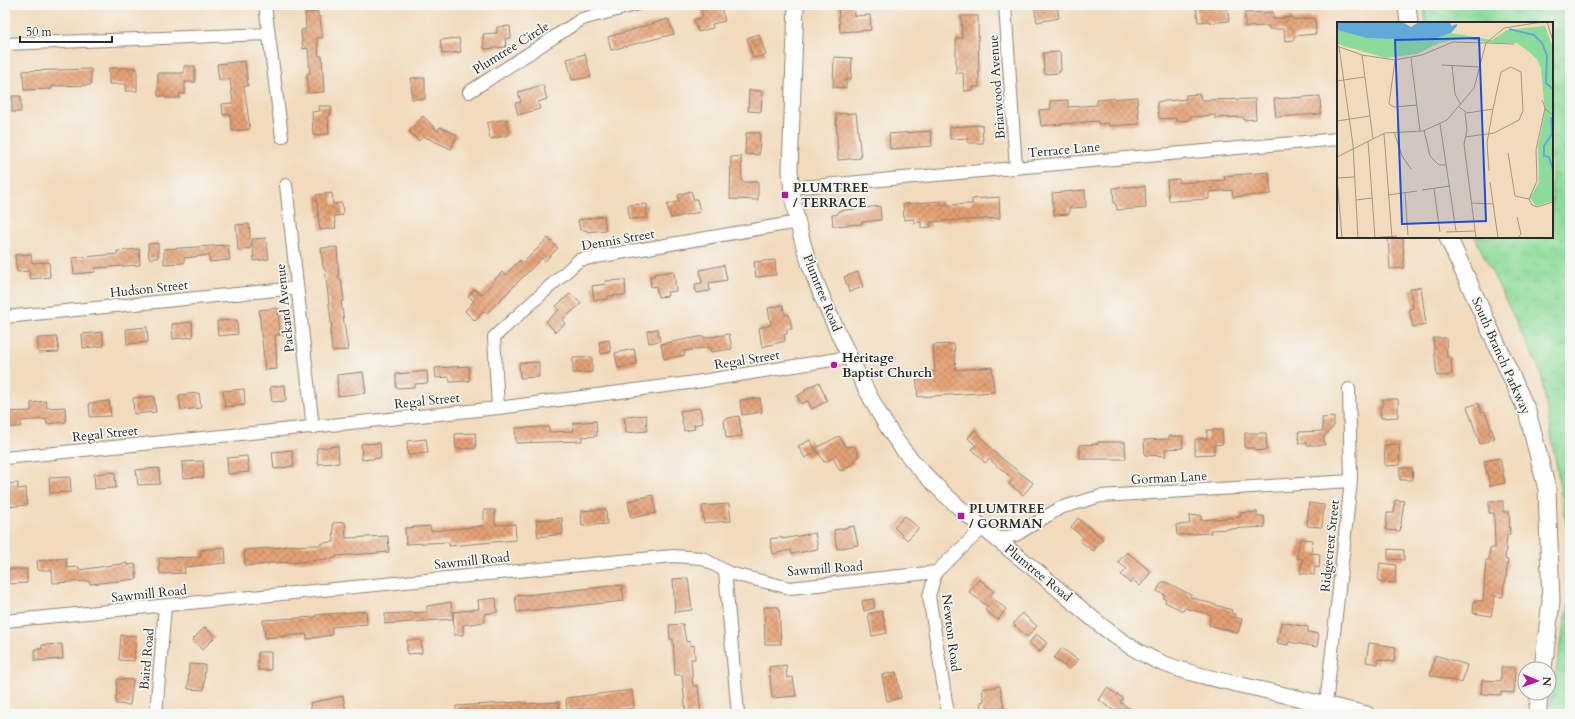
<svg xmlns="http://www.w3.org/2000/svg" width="1575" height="719" font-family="Cardo,serif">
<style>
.park{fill:url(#park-crowns);stroke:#5c8362}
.building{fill:url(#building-cross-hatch)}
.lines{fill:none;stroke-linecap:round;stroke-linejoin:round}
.minor-casing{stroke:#8e8374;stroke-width:14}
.tertiary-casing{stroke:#8e8374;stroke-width:17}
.secondary-casing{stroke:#8e8374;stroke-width:19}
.minor{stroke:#fff;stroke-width:12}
.tertiary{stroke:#fff;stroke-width:15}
.secondary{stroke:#fff;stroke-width:17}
.poi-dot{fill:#b5179e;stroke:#f6f6f2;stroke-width:1.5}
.labels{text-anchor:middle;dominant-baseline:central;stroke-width:3.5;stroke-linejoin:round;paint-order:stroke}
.street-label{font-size:13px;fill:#2b2b2b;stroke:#f6f6f2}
.poi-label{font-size:13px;font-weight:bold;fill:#2b2b2b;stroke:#f6f6f2;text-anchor:start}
.inset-river{fill:none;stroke:#61a9d8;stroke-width:2}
.inset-road{fill:none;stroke:#a29583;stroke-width:1}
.view{fill:#1d4ed8;fill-opacity:0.15;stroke:#1d4ed8;stroke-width:2}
.inset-edge{fill:none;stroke:#2b2b2b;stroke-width:2}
</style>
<defs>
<pattern id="park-crowns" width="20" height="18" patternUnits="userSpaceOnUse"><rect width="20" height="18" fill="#8ddb9a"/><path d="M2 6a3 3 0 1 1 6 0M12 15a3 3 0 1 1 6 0" fill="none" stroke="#7abc85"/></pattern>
<pattern id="building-cross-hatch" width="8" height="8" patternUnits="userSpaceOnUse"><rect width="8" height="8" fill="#e5a073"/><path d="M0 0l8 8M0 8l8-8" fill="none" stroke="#ba835f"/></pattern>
</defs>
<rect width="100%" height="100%" fill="#f6f6f2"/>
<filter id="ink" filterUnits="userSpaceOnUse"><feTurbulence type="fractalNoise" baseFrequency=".025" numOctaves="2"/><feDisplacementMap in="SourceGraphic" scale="8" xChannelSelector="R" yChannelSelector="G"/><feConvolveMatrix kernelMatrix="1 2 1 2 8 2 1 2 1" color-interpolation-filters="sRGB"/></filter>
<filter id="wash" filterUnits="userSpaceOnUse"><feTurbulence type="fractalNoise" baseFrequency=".012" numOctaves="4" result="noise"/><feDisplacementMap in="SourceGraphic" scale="16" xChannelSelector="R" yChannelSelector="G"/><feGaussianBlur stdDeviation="0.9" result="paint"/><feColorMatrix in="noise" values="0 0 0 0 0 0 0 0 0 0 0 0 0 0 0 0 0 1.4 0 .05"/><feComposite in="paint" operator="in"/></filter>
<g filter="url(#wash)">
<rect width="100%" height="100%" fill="#f2dbbd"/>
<path class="park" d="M1425,5h145v541l-29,-173 -66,-136h77v-214h-127z
M1570,596v118h-22z"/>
<g id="blocks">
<path class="building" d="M717,5h3l5,16 -13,3 1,4 -15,4 -4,-12 9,-3 -2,-8z
M838,5h15l1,11 16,-1 1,15 -31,2z
M1034,5h23l2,13 -22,4z
M1196,5h31l2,16 -19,2v-2l-12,1z
M318,12v5h2l2,21h-5l2,18h3l2,36 -16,1 -1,-19 3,-1 -2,-25 -5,1 -2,-19 5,-1 -1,-16z
M1273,12v7l19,-2 1,3 22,-2 1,16 -22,2v4l-9,1 -1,-12h-15v-3l-24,1v-14z
M961,16h17l1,71h-6l1,3 -10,1 -1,-18h-7v-35h6z
M668,19l6,15 -63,16 -3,-13z
M510,26l1,12 -6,1 1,8 -22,2 -1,-15 14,-1v-6z
M759,34l7,21 -13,3 -6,-20z
M459,38l2,14 -19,2 -2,-14z
M1060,52l1,19h-2v2l-15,1 -1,-21z
M585,54l6,23 -19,3 -5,-21z
M834,57l18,1 -1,21h-5v9l-13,-1z
M245,61l3,25h-4l6,43 -18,2 -2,-17 -7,1 -1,-11 11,-1 -3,-24 -11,1 -2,-16z
M184,66h11v16h-10v12h-6l1,4h-15v-2h-7v-23h26z
M109,68h28v23h-12l1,-7h-17z
M91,69v16l-39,1v3l-28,1 -1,-19z
M411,78h14v21h-13z
M543,85l4,14 -9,3 2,7 -22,6 -3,-12 6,-1 -3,-10z
M749,90l13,1 -1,21 -13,-1z
M1200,94l1,6 54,-1 1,20 -12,1 -1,-3 -28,1v-3l-25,2v3l-14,1v-3l-17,1 -2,-17 29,-3v-4z
M12,96h9v16h-9z
M1320,96l1,18 -45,3 -2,-18z
M1137,97l2,27 -30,2v-3l-11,1v-3l-57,5 -2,-16 12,-1 -1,-8 18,-1v7l29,-2 -1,-5z
M319,106h12v9h-3l1,19 -16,1 -1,-23 8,-1z
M856,113l5,45 -23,2 -2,-46z
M423,116l15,15 2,-4 17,8 -6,14 -28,-13 -4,5 -10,-10z
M506,119l3,16 -19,4 -3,-16z
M982,125l1,18h-15v-5l-18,1v-12z
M931,131l1,15 -42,3 -1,-15z
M746,133h14l-1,22 -14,-1z
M741,156l1,26h16v18l-28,-1 1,-42z
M1269,172l2,22 -38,3 -1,-7 -23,2v7l-40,2 -2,-21 12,-1v4l46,-3 -1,-4z
M1145,186l1,22 -29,2 -1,-6h-2l-1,-16z
M1085,190l1,17 -17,1v6l-15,1 -2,-22z
M691,191l3,9 3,-1 3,13 -29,6 -4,-13 12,-4 -1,-6z
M332,193l1,11 9,-1 1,12 -9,1 2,12 -16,2 -4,-35z
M999,197l1,21 -70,4 1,5 -10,1v-6l-7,1v-4l-10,1 -1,-16 38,-3 1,4 30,-1v-5z
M647,204v14l-18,1 -1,-14z
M880,206l1,14 -19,2v2l-29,2 -1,-11 6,-1v-3z
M604,216l2,14 -19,2v-2h-7l-2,-10z
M249,224l2,24 -13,2 -2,-25z
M1388,237h15l1,31 -14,1z
M266,238l3,21 -15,2 -2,-22z
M548,238l10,10 -13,13 -3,-3 -55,55 -3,-2 -9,10 -10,-10 9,-10 -6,-5 6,-7 7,6 21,-23 3,3 15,-15 3,3z
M158,243v15h-9l-1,-14z
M228,245l2,15 -20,2 -1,-7 -25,3v5l-20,1v-15z
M337,247l2,32h2l3,22h-3l7,49 -16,1 -2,-21h2l-7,-62h-2l-2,-20z
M139,249l1,16 -45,3v4l-21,2 -2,-16 46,-4 -1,-3z
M31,254l1,9 17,-1 1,15 -20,2 -1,-8 -12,1 -2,-17z
M775,260l1,15 -20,2 -2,-15z
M724,265l3,15 -18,3 1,8 -14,2 -1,-9 7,-1 -2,-13z
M674,271l2,20 -9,1 1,4 -10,1 -2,-11 -5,1 -1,-11h4v-2z
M858,272l5,15 -14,5 -5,-15z
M625,280l1,15 -18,1v3l-14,1 -2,-14 14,-2 -1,-3z
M1421,287l5,38 -13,2 -4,-18 4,-1 -3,-19z
M571,293l10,11 -19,16 3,4 -10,8 -9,-11 13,-11 -3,-4z
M783,305l2,10 4,-1 3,15h-5v5l-3,1 1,6 -23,6 -3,-19 12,-3 -3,-17z
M278,308l2,27h-5l2,34 -12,1 -6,-60z
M237,320l1,14 -20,2 -1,-15z
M192,322l1,15 -20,2 -1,-15z
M147,327l1,15 -21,2 -1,-15z
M658,329l2,12 -11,2 -2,-12z
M102,332l2,14 -21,2 -1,-14z
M729,334l3,15 -21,3 -1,-5 -26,4 1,4 -21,4 -3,-15 43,-8v2z
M57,337l2,15 -21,1v-15z
M1433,338h13l1,19h4l1,18 -15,1z
M609,340l2,12 -10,2 -2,-12z
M954,344l2,26 36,-3 2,25 -76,5 -2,-24 19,-1 -2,-27z
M634,349l3,15 -19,4 -3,-15z
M592,357v15l-19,1v-15z
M539,362v15l-19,1 -1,-15z
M469,366v15l-19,1 -1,-5 -13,1 -1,-10z
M427,371l1,12 -13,1v3l-19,1v-14z
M363,372l3,21 -28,3 -1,-21z
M819,382l8,19 -15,8 -4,-8 -7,3 -4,-8 9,-5 -1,-2z
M285,385l1,16 -14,1 -2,-15z
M244,389l1,16 -20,2 -2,-16z
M199,393l2,15 -20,2 -2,-15z
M154,396l2,16 -22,2 -1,-16z
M760,398l2,14 -20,3 -2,-15z
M1383,399h15v18l-17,1 -1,-11 3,-1z
M46,401l1,7 18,-1 1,15 -19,2 -1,-5 -25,2v6h-16v-15l26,-1v-8z
M109,401l2,15 -21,1 -1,-14z
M1478,403l4,10 3,-1 10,26 -15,6 -13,-37z
M700,408l3,15 -9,2 1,4 -11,2 -4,-20z
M646,415l1,16 -21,2 -2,-16z
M739,416l3,20 -16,2 -2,-19z
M1334,417v9l-10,11 1,8h-18v-2h-8l-1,-11 25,-1 -1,-13z
M596,421l1,15 -15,1v4l-66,2 -1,-15 34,-1v5l25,-1 -1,-8z
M975,430l20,23 38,30 -10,12 -14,-11 4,-5 -24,-20 -4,4 -13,-14 4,-3 -8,-8z
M1207,430h15l1,14 -9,1v9l-19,1v-16h12z
M475,433l1,15 -20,1 -1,-15z
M1245,433h21l1,17 -12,1v-3h-10z
M839,436l7,11 8,-1 5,9 -2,1 1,2 -5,3 2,2 -15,8 -7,-13 -9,4 -8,-14z
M1169,436h13l1,12 -18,1 1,7 -21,-1 -1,-15 25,-1z
M426,439l2,14 -20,2 -1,-14z
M810,440l7,12 -12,6 -7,-12z
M1098,442h27l1,17h-46v-14l18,-1z
M380,443l1,15 -19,2 -1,-16z
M1399,444l1,21 -15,1 -1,-21z
M338,446l1,17 -21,1 -1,-16z
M292,450l2,16 -20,3 -2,-17z
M247,456l2,16 -21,2 -1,-16z
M1500,458l5,25 -15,3 -6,-25z
M203,461l1,16 -21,1 -1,-16z
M159,468l1,16 -22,1 -2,-15z
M1400,468h12l1,12h-13z
M115,472l1,16 -21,1 -1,-15z
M70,477l1,15 -21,1 -1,-15z
M18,483v6l8,-1 1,17 -22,2v-23z
M653,495l3,18 -25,5 -3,-17z
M1395,500l9,1 -4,30 -14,-1 1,-17h7z
M1489,501h14v11h6l1,23h-3l-2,24 3,1 -3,24h-1l-1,13 -8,-1 -4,20 -18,-3 1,-12h9l3,-41h3l1,-12h5l-1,-35h-5z
M1309,503l15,2 -2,22 -15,-1z
M729,504l2,17 -27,2 -2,-17z
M606,509l1,15 -25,2 -1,-15z
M484,510h11v15l20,-1 1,16 -67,6v-4l-43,2 -1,-16 25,-2 1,5 53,-5z
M1257,512v5l7,-1 1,11 -55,3 1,3 -34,2 -1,-10 14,-1 -1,-8 12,-1v5l39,-3v-4z
M905,516l14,12 -12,12 -13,-13z
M562,518l1,16 -25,3 -2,-17z
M1078,518l25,21 -10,12 -13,-10 3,-4 -12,-10z
M345,522l1,16 42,-2 1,16 -53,4v2l-37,4 -30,1v1l-24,2 -1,-16 41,-3v-1l36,-1v-2l13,-1 -1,-19z
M854,526l4,19 -21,4 -3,-19z
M815,533l3,16 -26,5 -1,-4 -18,4 -3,-15 12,-2v2z
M1300,539l13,1 -2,13 9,1 -1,14 -4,-1 -1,8 -14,-2 3,-14 -7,-1z
M225,547l1,16 -42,4 1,6 -25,1 -1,-16 42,-1v-7z
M1388,549l16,1v10l-16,-1z
M1127,552l24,20 -11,14 -7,-6 -3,3 -9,-8 6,-6 -9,-7z
M66,558l1,10 12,-1v3l48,-7v2l8,-1 2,15 -47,5 -1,-3 -36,2 -1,-13h-14l-1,-9z
M1380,563l16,2 -1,18 -17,-1z
M5,569h22v14l-21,1z
M688,578l4,32 -17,2 -2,-33z
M979,579l15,12 -4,5 16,13 -8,11 -13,-10 3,-3 -19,-15z
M1162,582h4l25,13 -1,2 42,13 -1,3 4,1 -1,3 8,2 -4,14 -29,-8 2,-10 -26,-7 -2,3 -18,-9 1,-2 -3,-2 2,-3 -8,-4z
M622,585l2,16 -107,11 -2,-16z
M496,598l1,14 -13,2 1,8 -22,3v10h-9l-1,-23 26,-3 -1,-9z
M873,599l2,9 -11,3 -2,-10z
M451,602l2,17 -68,5v-10l42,-2v-6z
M764,607h15l2,37h-16z
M366,611l1,13 -35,3v8l-25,4v-5l-42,4 -2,-18 53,-3v-2z
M882,611l5,22 -15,3 -4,-22z
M1022,613l15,13 -10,11 -14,-13z
M1281,622l27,5v5l11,2 -2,13 -28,-5 -1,3 -11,-2z
M683,624l3,18 4,-1v5l4,-1 1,14h-4l2,27h5l3,28h-15l-4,-39h-7l-2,-36h-3l-1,-14z
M205,627l10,10 -13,13 -10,-10z
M1036,634l11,9 -7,9 -11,-9z
M121,635l15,1 -2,25 -15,-1z
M407,640h14l1,13 -15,1z
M1369,643l27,4 -2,15 -16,-3v5l-12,-2z
M62,644l1,15 -28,2v-12h7v-4z
M1062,648l16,12 -9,10 -15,-12z
M258,652h13v18h-13z
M1435,655l32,10 -5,18 -32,-8z
M189,664l16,1 -1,25 -16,-1z
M786,665l1,13 6,-1 3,19 -24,2 -3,-31z
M1501,667h14l-1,26 -13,-1v3l-20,-1 1,-14 19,1z
M896,672l5,26 -14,3 -5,-26z
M117,679l16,1 -3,25 -14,-1z
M1000,686l5,28h-22l-2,-12 3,-1 -2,-12z
M1107,688l16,10 -3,4 18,12h-26l2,-3 -15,-11z
M632,690l2,18 -39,6 -2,-6 -26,2 -1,-12z
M343,696l3,16 -13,2h-21l-2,-11z
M522,702l1,2 36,-2 1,12h-104v-8z"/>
</g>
</g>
<g filter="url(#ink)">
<use href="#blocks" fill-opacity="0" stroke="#8e8374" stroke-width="1"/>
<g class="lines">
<defs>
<path id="minor" d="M265,5l17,132
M1005,5l11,163
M5,44l263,-10
M469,92l113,-73 53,-14
M286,185l27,243
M791,188l547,-49
M5,317l291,-29
M498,408l-4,-71 85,-77 219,-38
M5,458l493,-50 198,-26 154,-25
M998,539l18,-4 44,-27 41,-12 250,-15
M725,571l13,143
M5,621l668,-65 29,2 27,15 61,15 146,-16
M1326,705l25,-224 -2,-92
M156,714l9,-107
M948,714l-19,-118 7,-24 48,-45"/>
<path id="tertiary" d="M796,5l-6,165c4,71 34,135 65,198 15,29 30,59 50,84 40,49 92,87 140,126 35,29 69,63 110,82 30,13 63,20 95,27 39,9 78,18 117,27"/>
<path id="secondary" d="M1407,5l2,18
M1448,237l79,174 20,78 4,112 -8,68
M1537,714l3,-21"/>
</defs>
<use href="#minor" class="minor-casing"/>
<use href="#tertiary" class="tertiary-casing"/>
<use href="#secondary" class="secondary-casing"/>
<use href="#minor" class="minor"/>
<use href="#tertiary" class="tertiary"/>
<use href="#secondary" class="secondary"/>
</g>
</g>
<g class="poi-dot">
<rect x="781" y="191" width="8" height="8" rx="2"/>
<circle cx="834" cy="365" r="4"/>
<rect x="957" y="512" width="8" height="8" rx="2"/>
</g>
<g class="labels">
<g class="street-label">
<text transform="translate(511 48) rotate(-32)">Plumtree Circle</text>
<text transform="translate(997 87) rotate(-94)">Briarwood Avenue</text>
<text transform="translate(1064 150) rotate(-5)">Terrace Lane</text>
<text transform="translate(618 240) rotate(-10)">Dennis Street</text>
<text transform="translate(149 289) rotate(-6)">Hudson Street</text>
<text transform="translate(822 293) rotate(68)">Plumtree Road</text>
<text transform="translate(285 308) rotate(-96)">Packard Avenue</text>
<text transform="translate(1501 356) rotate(66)">South Branch Parkway</text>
<text transform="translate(747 360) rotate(-9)">Regal Street</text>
<text transform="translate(427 401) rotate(-6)">Regal Street</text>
<text transform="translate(105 434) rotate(-6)">Regal Street</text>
<text transform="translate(1169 478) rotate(-3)">Gorman Lane</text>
<text transform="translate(1330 546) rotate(-84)">Ridgecrest Street</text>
<text transform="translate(472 561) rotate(-6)">Sawmill Road</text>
<text transform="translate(825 569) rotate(-4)">Sawmill Road</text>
<text transform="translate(1038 573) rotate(39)">Plumtree Road</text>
<text transform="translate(149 594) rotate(-6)">Sawmill Road</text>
<text transform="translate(951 633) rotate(83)">Newton Road</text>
<text transform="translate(147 659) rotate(-85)">Baird Road</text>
</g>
<g class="poi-label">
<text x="793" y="188">PLUMTREE<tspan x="793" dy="15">/ TERRACE</tspan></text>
<text x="842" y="358">Heritage<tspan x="842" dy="15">Baptist Church</tspan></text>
<text x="969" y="509">PLUMTREE<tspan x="969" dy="15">/ GORMAN</tspan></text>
</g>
</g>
<g transform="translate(1337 22)">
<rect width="216" height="216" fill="#f2dbbd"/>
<path d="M208,4l8,22v153l-17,5 -6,-8 9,-16 -1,-35 7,-36 -4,-42 -4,-10 -8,-7 -12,-9h-25l-30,-5 -23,5 -22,11 -31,4 -49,-14v-14l29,8 67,1 18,-6 41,7 15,-10z" fill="#8ddb9a"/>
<path d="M0,0h65l9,5 8,-5h31l1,4 6,-2v2l-6,7 -17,6h-39l-29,-1 -29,-8z" fill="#61a9d8"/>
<path class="inset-river" d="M172,7l25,6 8,8 5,12 -1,28 7,6M214,95l1,17 -8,12v10l5,1 4,13"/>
<path class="inset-road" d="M210,0l6,19M0,24l25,9 33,5 27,-5 31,-13 33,1 18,-15 38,-6M2,25l14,98 5,93M25,33l11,84M74,36l9,73M58,38l-6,44 5,3 23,-2M105,43l37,2M115,43l3,29 6,11M0,59l27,-4M205,78l4,10 7,5M122,85l8,6 26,-4 8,-37 10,-5 10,5 2,39 -4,9 -25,13 -29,4M208,86l-9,42 1,31 -8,18 3,6 5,2 16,-5M128,91l2,17 -3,14 12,94M0,99l33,-5M103,102l16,107M87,108l6,26 9,9h8M57,110l8,24 9,13M47,112l8,104M31,119l7,97M171,131l7,43 14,3M0,135l48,-24 38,-2 24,-11 27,-32 12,-45 28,1M152,149l-2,-28 6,-34M0,156l5,60M0,156l17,-1M153,160l8,56M97,167l6,43M85,168l28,-4M68,171l3,42M51,173l29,-4M19,178l16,-2M135,181l21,1M109,210l29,-1M32,216l28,-2M180,216l4,-4 -4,-17"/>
<path class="view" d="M142,16l7,183 -84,3 -7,-184z"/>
<rect width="216" height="216" class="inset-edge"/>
</g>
<rect width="1575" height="719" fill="none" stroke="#f6f6f2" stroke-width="20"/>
<g transform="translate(1537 681) rotate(92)"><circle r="19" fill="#f6f6f2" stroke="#a5a5a2"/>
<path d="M0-3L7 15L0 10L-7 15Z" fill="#b5179e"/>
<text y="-6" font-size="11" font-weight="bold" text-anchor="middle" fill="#2b2b2b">N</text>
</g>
<path d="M20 36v6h92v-6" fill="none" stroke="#2b2b2b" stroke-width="2"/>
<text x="26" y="36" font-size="12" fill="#2b2b2b" stroke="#f6f6f2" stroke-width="3" paint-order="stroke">50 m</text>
</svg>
